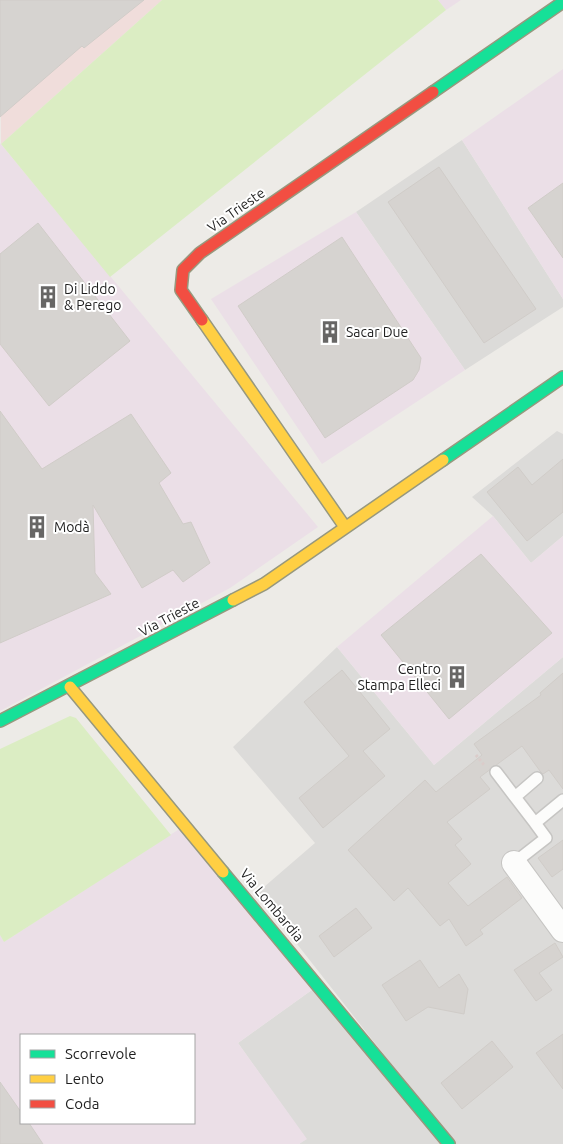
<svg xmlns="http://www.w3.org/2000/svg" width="563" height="1144" font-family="Ubuntu,sans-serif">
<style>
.residential{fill:#dcdbd9}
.commercial{fill:#f0dddb}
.industrial{fill:#ebdfe7;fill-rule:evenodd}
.grass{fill:#dbedc3}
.building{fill:#d6d3d0;stroke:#d0ccc8}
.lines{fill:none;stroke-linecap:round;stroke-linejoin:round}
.lane-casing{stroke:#c6c5c3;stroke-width:14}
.street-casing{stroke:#c6c5c3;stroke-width:26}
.fast-casing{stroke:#97987e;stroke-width:14}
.slow-casing{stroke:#97987e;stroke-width:14}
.jam-casing{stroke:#97987e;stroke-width:14}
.path{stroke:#dbccca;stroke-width:3;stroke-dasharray:2.5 2.5;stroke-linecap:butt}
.lane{stroke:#fcfcfb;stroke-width:11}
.street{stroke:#fcfcfb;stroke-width:24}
.fast{stroke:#16e098;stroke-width:11}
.slow{stroke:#ffcf43;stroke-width:11}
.jam{stroke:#f24e42;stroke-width:11}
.labels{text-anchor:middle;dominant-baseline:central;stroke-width:4;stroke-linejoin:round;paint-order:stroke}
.street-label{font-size:14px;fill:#1f1f1f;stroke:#fff}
.poi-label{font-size:14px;fill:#1f1f1f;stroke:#fff;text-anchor:start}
</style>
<rect width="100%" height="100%" fill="#edebe7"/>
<path class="residential" d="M462,140l101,159v8l-98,63 -109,-158z
M557,431l6,3v102l-32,27 -38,-47 -21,-19z
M337,647l97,118 129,-108v487h-109l-197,-251 58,-50 -82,-96z
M316,987l129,157h-146l7,-5 -68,-96z"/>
<path class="commercial" d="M0,0h162l-161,144z"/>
<path class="industrial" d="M438,0h23l-15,10z
M563,69v230l-101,-159z
M0,143l318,384 -88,61 -230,123z
M356,212l109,158 -143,94 -111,-165z
M493,516l38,47 32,-27v121l-129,108 -97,-118z
M181,828l135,159 -78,56 69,96 -8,5h-299v-209l4,7zM21,1035h173v88h-173z"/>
<path class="grass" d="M162,0h276l8,10 -336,267 -109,-133z
M70,716l6,2 95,117 -167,107 -4,-7v-186z"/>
<path class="building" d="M0,0h144l-60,48 -2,-2 -82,71z
M439,167l97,142 -52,34 -96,-141z
M563,183v75l-35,-50z
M38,223l92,118 -81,65 -49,-62v-90z
M342,237l79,121 -2,12 -6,10 -88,58 -87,-132z
M0,411l42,58 89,-55 40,59 -12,10 24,41 8,-2 19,41 -27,19 -10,-12 -31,18 -49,-83 2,68 16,21 -111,49z
M563,459v53l-36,29 -40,-49 31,-25 14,18z
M481,554l71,79 -103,86 -68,-84z
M342,670l48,59 -27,22 22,25 -62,52 -24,-30 50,-42 -45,-54z
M563,673v116l-14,-19 -6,4 -3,-3 -18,-25 -42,31 10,12 -43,33 15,17 -7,6 16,19 -23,19 20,23 39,-29 15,21 -42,32 3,4 -17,12 -17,-27 -9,7 -32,-38 -14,13 -46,-51 77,-70 11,12 46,-37 -8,-11 67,-49 -1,-2z
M563,840v29l-11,8 -14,-19z
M356,908l16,20 -38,29 -15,-21z
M555,943l8,14 -24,16 13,17 -16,11 -22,-31z
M420,960l19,28 20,-14 9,15 -4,25 -36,-7 -22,14 -24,-36z
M563,1034v55l-27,-36z
M492,1041l21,26 -51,42 -21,-26z
M0,1082l21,30v11h8l14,21h-43z"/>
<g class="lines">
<defs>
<path id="lane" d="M496,772l19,25
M535,823l-20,-26 22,-19
M514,863l32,-25 -11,-15 28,-23"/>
<path id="street" d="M514,863l49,67"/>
<path id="fast" d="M433,92l130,-90
M443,460l120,-83
M0,721l233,-121
M223,872l226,272"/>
<path id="slow" d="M202,320l143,207
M233,600l31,-16 179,-124
M70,687l153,185"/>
<path id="jam" d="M202,320l-21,-30 2,-20 17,-17 233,-161"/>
</defs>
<use href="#lane" class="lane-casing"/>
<use href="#street" class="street-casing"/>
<use href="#fast" class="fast-casing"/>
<use href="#slow" class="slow-casing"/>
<use href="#jam" class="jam-casing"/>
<path class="path" d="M476,755l8,10"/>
<use href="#lane" class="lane"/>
<use href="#street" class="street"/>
<use href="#fast" class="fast"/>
<use href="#slow" class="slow"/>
<use href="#jam" class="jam"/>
</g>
<defs>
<symbol id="building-bare" viewBox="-9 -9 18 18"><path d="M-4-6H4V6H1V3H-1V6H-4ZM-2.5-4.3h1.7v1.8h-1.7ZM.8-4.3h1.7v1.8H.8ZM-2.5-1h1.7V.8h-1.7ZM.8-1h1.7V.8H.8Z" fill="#676665" stroke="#fff" stroke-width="2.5" paint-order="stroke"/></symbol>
</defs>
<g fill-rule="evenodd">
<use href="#building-bare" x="32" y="281" width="32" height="32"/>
<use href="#building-bare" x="314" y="316" width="32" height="32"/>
<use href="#building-bare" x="21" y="511" width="32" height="32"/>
<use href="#building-bare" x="441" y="661" width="32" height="32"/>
</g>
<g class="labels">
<g class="street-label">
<text transform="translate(236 210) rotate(-35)">Via Trieste</text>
<text transform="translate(169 617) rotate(-28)">Via Trieste</text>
<text transform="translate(272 905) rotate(50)">Via Lombardia</text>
</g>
<g class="poi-label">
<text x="64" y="289">Di Liddo<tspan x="64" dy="16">&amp; Perego</tspan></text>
<text x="346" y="332">Sacar Due</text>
<text x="54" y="527">Modà</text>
<text x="441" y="669" text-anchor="end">Centro<tspan x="441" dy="16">Stampa Elleci</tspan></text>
</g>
</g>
<rect x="20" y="1034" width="175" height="90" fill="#ffffff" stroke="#a5a5a5"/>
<rect x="30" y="1050" width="25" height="8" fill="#16e098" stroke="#a5a5a5"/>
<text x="65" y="1059" font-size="15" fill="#1f1f1f">Scorrevole</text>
<rect x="30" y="1075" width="25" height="8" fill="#ffcf43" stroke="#a5a5a5"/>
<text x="65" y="1084" font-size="15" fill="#1f1f1f">Lento</text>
<rect x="30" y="1100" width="25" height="8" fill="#f24e42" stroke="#a5a5a5"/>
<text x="65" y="1109" font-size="15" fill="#1f1f1f">Coda</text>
</svg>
